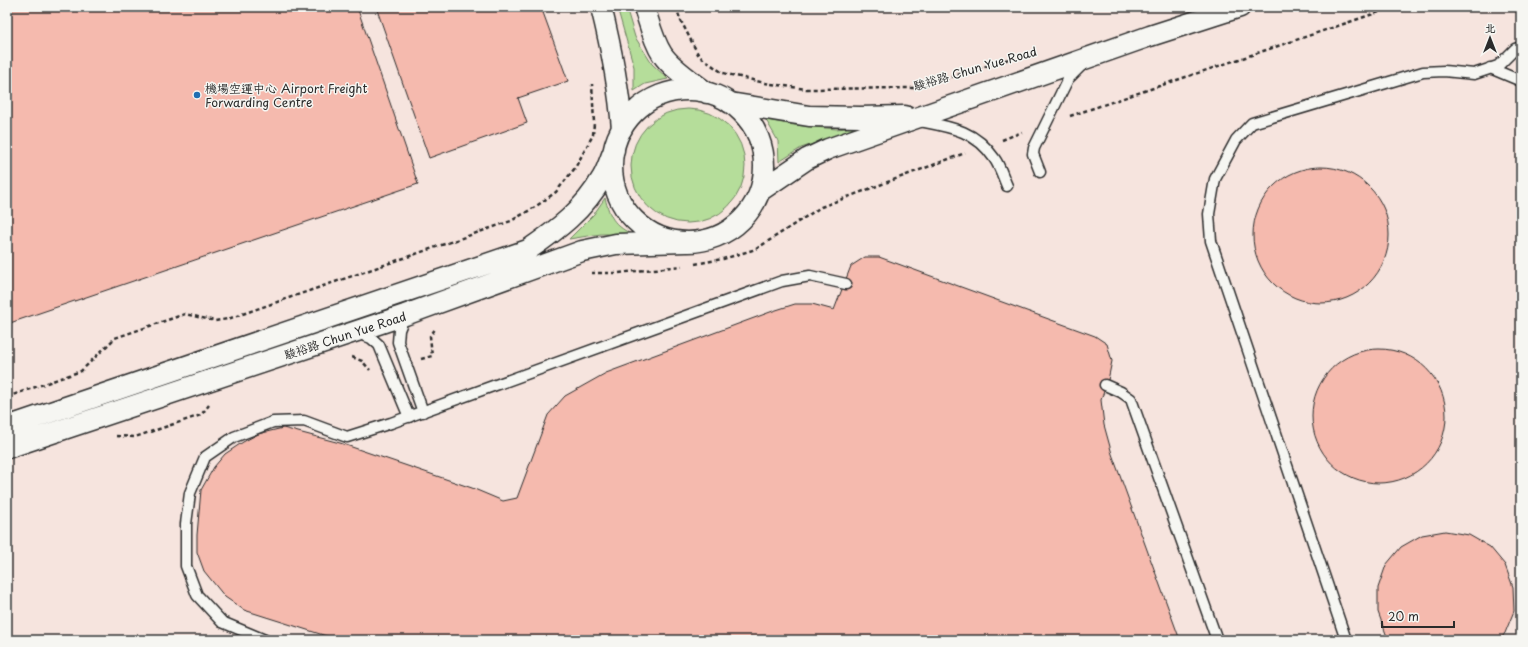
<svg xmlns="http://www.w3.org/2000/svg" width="1528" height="647" font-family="'Playpen Sans','LXGW WenKai TC',sans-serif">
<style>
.built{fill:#f6e4de}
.green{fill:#b5dd9a;stroke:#708462}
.building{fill:#f5baae;stroke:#2b2b2b}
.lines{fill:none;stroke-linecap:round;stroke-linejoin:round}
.service-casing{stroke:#2b2b2b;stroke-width:13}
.minor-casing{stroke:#2b2b2b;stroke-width:23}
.path{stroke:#2b2b2b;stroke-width:2.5;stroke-dasharray:4 3;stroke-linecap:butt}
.service{stroke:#f6f6f2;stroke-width:10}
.minor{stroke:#f6f6f2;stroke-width:20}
.poi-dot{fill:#1f6fb2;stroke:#f6f6f2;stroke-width:1.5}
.labels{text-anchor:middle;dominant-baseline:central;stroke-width:3;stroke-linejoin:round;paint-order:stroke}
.street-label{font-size:12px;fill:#2b2b2b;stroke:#f6f6f2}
.poi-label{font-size:12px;fill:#2b2b2b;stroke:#f6f6f2;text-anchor:start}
</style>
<rect width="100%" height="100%" fill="#f6f6f2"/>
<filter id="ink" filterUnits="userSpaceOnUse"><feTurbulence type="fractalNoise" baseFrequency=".025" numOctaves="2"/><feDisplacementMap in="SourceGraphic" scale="8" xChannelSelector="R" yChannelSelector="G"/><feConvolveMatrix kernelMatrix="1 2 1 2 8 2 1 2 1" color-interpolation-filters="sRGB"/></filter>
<g filter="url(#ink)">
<path class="built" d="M7,7h1514v633h-1514z"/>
<path class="green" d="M617,7h9l9,30 17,27 16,15 -23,5 -11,7v-24z
M631 166a57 57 0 1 1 114 0a57 57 0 1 1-114 0Z
M766,120l28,5 42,4 32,-3 -67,22 -22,14 -1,-21z
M605,198c5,19 8,26 26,36h-30l-32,5 25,-25z"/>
<path class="building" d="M7,7h350l61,177 -411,140z
M376,7h165l27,74 -50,17 9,25 -98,35z
M1253 235a68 68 0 1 1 136 0a68 68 0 1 1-136 0Z
M865,257h14l216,79 12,8 5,17 -4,19 -7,20 3,25 8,29 68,186h-841l-95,-30 -19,-13 -21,-26 -7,-19v-17l4,-45 13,-23 11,-13 18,-12 15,-8 25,-6 57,15 132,45 31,13 14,-3 31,-83 17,-19 41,-23 167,-62 22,-7h17l22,6 17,-44z
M1312 416a67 67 0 1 1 134 0a67 67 0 1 1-134 0Z
M1445,531l24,4 21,12 15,18 8,22 1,24 -9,22 -5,7h-109l-5,-6 -8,-22v-24l8,-23 15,-18 21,-12z"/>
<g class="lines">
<defs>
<path id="service" d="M1490,68l31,13
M919,121c31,6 56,9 75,37 6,8 9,19 13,28
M1040,172l-7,-18 1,-6 34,-69 15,-15
M405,315l-6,15 -1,12 25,70
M357,333l14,5 8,7 30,72
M1105,385l16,7 10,7 86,241
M265,640l-43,-18 -25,-27 -11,-29v-42l4,-31 15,-36 29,-20 39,-15 31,-1 43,16 44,-14 391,-142 28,-5 36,8
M1346,640l-135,-399 -2,-27 6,-35 21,-39 16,-17 171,-51 21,-1 30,3 24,-8 17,-17 6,-2"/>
<path id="minor" d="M601,7c10,40 18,80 21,122
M644,7c5,15 9,33 18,47 10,15 30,27 45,39
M612 166a76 76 0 1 1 152 0a76 76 0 1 1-152 0Z
M730,103l79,13 51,1 45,-1
M760,191l47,-32 21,-10 322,-113 90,-29
M7,427l521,-177c29,-20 56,-40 74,-72 5,-8 8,-19 12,-28
M7,448l398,-133 177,-64 34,-7 70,-2"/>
</defs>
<use href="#service" class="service-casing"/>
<use href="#minor" class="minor-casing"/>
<path class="path" d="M676,7l4,12 19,37 24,17 42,10 41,6 110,-1 112,-35
M1070,116l324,-109
M1002,140l20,-8
M695,264l28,-5 33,-10 65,-42 144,-54
M591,273h27l64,-7
M352,357l10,4 8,9
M421,359l11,-3 -2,-20 6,-8
M7,397l74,-26 34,-33 70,-24 30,7 13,-2 283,-98 24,-14 21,-15 19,-24 18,-33 1,-12 -2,-39
M116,436l19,1 66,-22 8,-10"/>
<use href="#service" class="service"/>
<use href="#minor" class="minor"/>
</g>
</g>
<circle class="poi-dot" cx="197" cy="95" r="4"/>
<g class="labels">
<g class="street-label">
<text transform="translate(975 68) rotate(-16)">駿裕路 Chun Yue Road</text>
<text transform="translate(345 335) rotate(-18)">駿裕路 Chun Yue Road</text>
</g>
<g class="poi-label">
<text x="205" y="88">機場空運中心 Airport Freight<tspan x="205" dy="14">Forwarding Centre</tspan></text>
</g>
</g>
<rect width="1528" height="647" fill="none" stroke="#f6f6f2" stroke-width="24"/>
<rect x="12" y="12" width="1504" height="623" fill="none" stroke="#2b2b2b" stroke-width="1.5" filter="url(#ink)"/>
<g transform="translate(1490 38)" stroke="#f6f6f2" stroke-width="3" paint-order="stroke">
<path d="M0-3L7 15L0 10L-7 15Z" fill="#2b2b2b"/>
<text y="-6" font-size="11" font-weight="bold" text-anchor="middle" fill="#2b2b2b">北</text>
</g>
<path d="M1382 621v6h72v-6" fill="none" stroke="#2b2b2b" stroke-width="2"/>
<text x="1388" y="621" font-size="12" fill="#2b2b2b" stroke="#f6f6f2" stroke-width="3" paint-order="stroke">20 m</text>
</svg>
